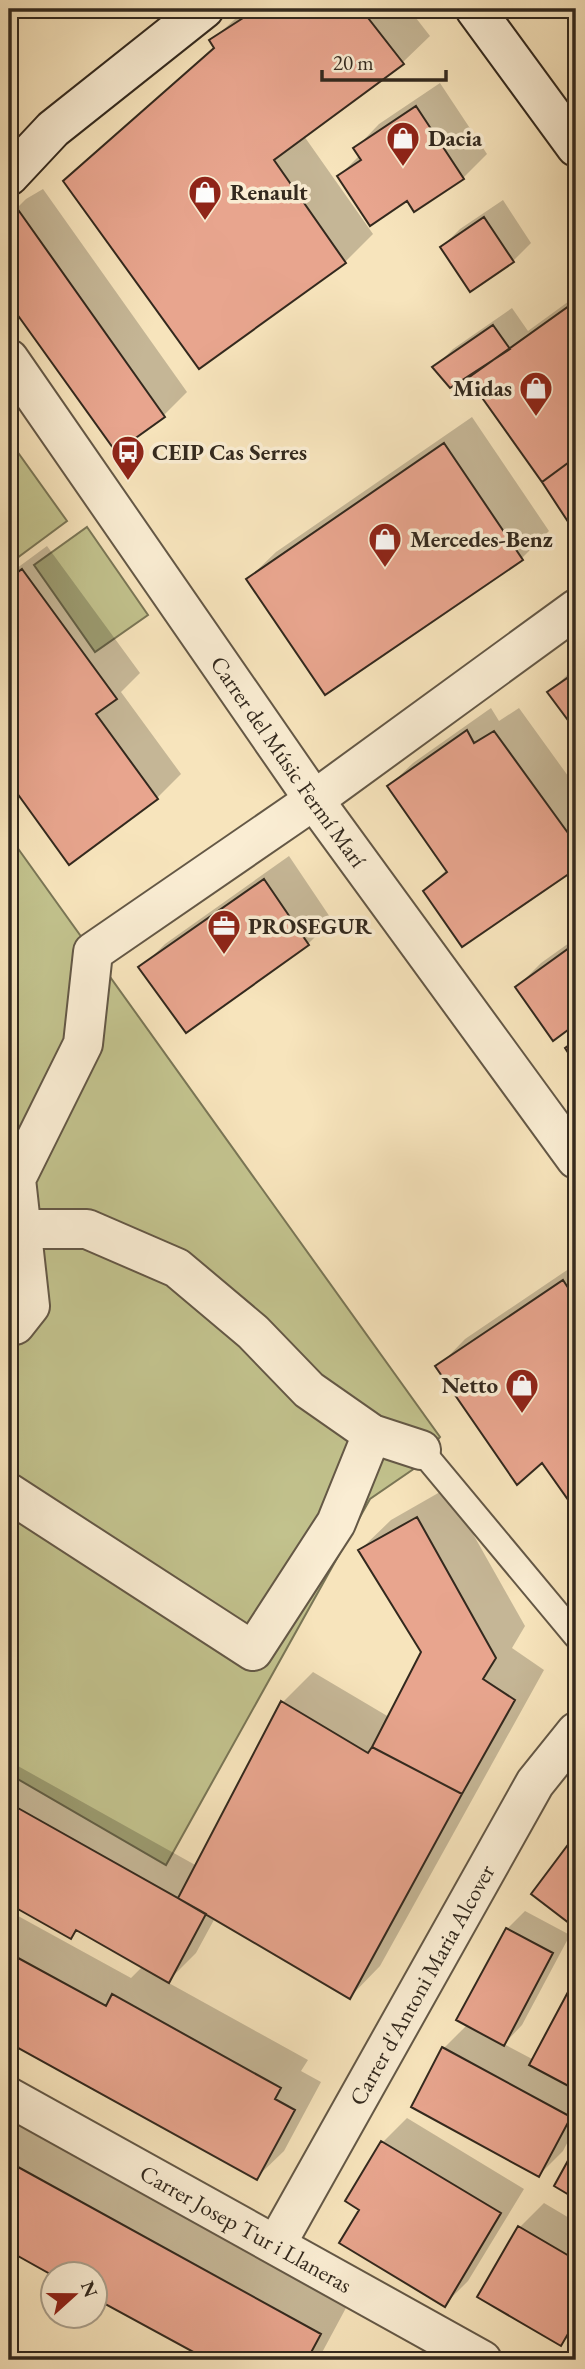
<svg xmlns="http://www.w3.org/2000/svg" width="585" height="2369" font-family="'EB Garamond',serif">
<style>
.green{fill:#c2c28d;stroke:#7a7656;stroke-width:2}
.shadow{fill:#0003}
.building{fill:#e8a58e;stroke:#33291e;stroke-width:2}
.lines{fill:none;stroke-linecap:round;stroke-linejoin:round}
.lane-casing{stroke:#645846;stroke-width:28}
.street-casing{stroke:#645846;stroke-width:42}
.secondary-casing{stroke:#33291e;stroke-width:42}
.lane{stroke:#faedd3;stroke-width:24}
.street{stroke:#faedd3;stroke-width:38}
.secondary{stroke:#faedd3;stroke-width:38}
.labels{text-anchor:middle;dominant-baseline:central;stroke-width:7;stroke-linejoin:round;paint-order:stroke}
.poi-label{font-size:23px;font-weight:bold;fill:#33291e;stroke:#faedd3;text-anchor:start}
.street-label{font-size:23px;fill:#33291e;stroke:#faedd3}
</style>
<rect width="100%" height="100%" fill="#f7e4bc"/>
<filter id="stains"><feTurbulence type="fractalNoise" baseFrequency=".00286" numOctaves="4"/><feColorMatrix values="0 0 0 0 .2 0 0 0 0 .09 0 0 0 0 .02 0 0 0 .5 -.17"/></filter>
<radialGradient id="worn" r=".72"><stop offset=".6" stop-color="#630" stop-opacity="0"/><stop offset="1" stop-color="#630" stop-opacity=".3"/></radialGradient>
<path class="green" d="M9,440l58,81 -58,43z
M87,527l61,88 -53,37 -61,-87z
M9,836l431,601 -25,31 -45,31 -204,366 -157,-91z"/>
<path class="shadow" d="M246,9h163l21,27 -28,27 -98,73 69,98 -28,28 -146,105 -133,-186 149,-135 -4,-5z
M9,32l10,14 -10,11z
M440,83l47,71 -24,24 -55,20 -69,-22 21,-21 -4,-7 23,-24z
M43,189l144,203 -24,24 -46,33 -108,-149v-84l17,-17z
M503,200l28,43 -18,18 -43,29 -28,-43 18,-18z
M576,296v236l-105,-154 10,-10 -46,-1 18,-18 59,-41 16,23z
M472,417l77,114 -27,27 -196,135 -78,-114 28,-27z
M47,546l93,127 -19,19 60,82 -24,24 -87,64 -61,-83v-205z
M576,666v62l-26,-36z
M491,708l8,13 20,-13 57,79v79l-113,79 -37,-54 21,-22 -58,-83 24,-23z
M289,856l43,64 -24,24 -167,24 24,-24z
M576,938v84l-23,16 -36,-51 24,-24z
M576,1264v244l-34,-47 -104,-94 27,-28z
M447,1488l78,138 -13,22 32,22 -164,296 -30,31 -135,-79 -19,35 -29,29 141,78 -7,11 20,11 -37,69 -28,27 -247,-137v-130l122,67 12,-12 -65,-36 -7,7 -62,-35v-141l188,105 86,-164 30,-30 76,45 34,-65 -63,-102 31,-30z
M525,1911l45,24 -48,90 -18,19 30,16 42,-80v146l-13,25 -24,24 -95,-127 24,-24 39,-95z
M407,2118l117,71 -56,92 -23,23 -83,-95 21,-67z
M9,2120l338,186 -29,54h-106l-118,-64v-22h-38l-47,-25z
M544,2203l32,19v107l-15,15 -81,-48 40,-69z"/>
<path class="building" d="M257,9h104l43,55 -130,96 72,103 -147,106 -136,-188 151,-133 -5,-8z
M416,106l48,73 -50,33 -7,-11 -37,25 -33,-50 24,-16 -8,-12z
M19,211l146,206 -49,35 -107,-149v-86z
M484,217l30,45 -44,30 -30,-45z
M569,306l7,10v141l-34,25 -74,-104z
M493,325l17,24 -60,39 -18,-21z
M444,443l79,117 -198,135 -79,-116z
M576,457v77l-34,-52z
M22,569l95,130 -21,15 62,85 -89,66 -60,-83v-203z
M576,672v59l-29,-39z
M467,730l7,13 20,-12 82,113v25l-114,78 -39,-56 24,-19 -60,-86z
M264,879l45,66 -123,88 -48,-66z
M576,943v81l-23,17 -38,-54z
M576,1040v25l-11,-17z
M563,1280l13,20v211l-34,-48 -25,22 -82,-119z
M417,1517l79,141 -13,21 32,21 -53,94 -90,-47 49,-95 -63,-102z
M281,1701l87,52 4,-6 90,47 -112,205 -172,-101z
M9,1803l197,111 -37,69 -93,-53 -5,9 -62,-35z
M576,1834v101l-5,-4 3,-4 -43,-33z
M506,1928l47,25 -49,93 -48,-26z
M9,1953l97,53 6,-12 169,94 -6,11 20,11 -38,70 -248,-137z
M576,1977v113l-47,-25z
M442,2047l129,70 -32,60 -128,-70z
M381,2141l120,72 -56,94 -106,-64 20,-33 -14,-9z
M576,2146v53l-22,-13z
M9,2162l312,172 -14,26h-99l-114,-62v-24l-42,1 -43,-24z
M518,2226l58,34v60l-15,26 -84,-49z"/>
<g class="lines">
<defs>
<path id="lane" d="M421,1450l155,186"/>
<g id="street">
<path id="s1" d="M9,359l305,441 262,359"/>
<path d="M22,1229h65l90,39 76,64 56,58 63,44 49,16"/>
<path d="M9,1321l6,4 15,-19 -14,-127 67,-135 10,-92 221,-152 262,-191"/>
<path d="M9,1493l244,158 83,-128 36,-89"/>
<path id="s2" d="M9,2097l473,263"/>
<path id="s3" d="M277,2243l258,-460 41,-51"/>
</g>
<path id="secondary" d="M475,9l101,138
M9,176l44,-47 151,-120"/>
</defs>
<use href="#lane" class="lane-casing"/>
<use href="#street" class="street-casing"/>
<use href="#secondary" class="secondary-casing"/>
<use href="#lane" class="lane"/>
<use href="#street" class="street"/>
<use href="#secondary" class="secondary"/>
</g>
<defs>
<symbol id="shop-pin" viewBox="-11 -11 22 30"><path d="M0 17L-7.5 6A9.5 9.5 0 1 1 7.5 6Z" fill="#8f2418" stroke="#faedd3"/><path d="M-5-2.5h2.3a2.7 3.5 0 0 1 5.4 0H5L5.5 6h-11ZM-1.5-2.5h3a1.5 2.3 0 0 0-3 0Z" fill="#fff"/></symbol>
<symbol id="bus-pin" viewBox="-11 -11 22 30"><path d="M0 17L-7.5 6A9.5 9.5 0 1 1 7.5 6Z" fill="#8f2418" stroke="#faedd3"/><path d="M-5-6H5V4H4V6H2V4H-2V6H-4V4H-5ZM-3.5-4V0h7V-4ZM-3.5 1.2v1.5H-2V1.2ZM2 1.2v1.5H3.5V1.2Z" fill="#fff"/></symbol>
<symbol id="office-pin" viewBox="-11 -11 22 30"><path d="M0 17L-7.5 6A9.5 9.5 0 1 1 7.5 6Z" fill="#8f2418" stroke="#faedd3"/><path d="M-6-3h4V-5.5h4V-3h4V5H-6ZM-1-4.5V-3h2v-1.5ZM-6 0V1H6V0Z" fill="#fff"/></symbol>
</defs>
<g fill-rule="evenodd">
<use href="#shop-pin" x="384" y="119" width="38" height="52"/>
<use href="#shop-pin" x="186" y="173" width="38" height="52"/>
<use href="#shop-pin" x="517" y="369" width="38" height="52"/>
<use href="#bus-pin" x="109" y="433" width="38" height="52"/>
<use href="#shop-pin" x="366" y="520" width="38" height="52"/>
<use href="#office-pin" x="205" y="907" width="38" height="52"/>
<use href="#shop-pin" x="503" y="1366" width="38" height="52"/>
</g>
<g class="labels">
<g class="poi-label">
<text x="428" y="138">Dacia</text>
<text x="230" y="192">Renault</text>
<text x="512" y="388" text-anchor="end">Midas</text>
<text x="152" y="452">CEIP Cas Serres</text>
<text x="410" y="539">Mercedes-Benz</text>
<text x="248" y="926">PROSEGUR</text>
<text x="498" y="1385" text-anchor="end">Netto</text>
</g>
<g class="street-label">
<text stroke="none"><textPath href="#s1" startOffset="490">Carrer del Músic Fermí Marí</textPath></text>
<text stroke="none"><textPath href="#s3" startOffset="296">Carrer d'Antoni Maria Alcover</textPath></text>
<text stroke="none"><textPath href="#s2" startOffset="271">Carrer Josep Tur i Llaneras</textPath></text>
</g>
</g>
<rect width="585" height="2369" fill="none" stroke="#f7e4bc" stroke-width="35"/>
<rect x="10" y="10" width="564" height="2348" fill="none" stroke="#33291e" stroke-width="3.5"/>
<rect x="18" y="18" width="550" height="2334" fill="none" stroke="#33291e" stroke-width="2"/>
<g transform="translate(74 2295) rotate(69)"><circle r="33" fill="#faedd3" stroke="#aa9f8b" stroke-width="2"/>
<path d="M0-5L12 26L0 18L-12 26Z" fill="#8f2418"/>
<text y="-10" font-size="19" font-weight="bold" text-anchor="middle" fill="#33291e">N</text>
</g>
<path d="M322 70v10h124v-10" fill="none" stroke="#33291e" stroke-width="3.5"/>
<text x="333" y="70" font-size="21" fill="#33291e" stroke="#faedd3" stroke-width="5" paint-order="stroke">20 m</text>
<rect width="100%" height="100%" filter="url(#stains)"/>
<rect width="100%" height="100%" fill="url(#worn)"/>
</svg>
